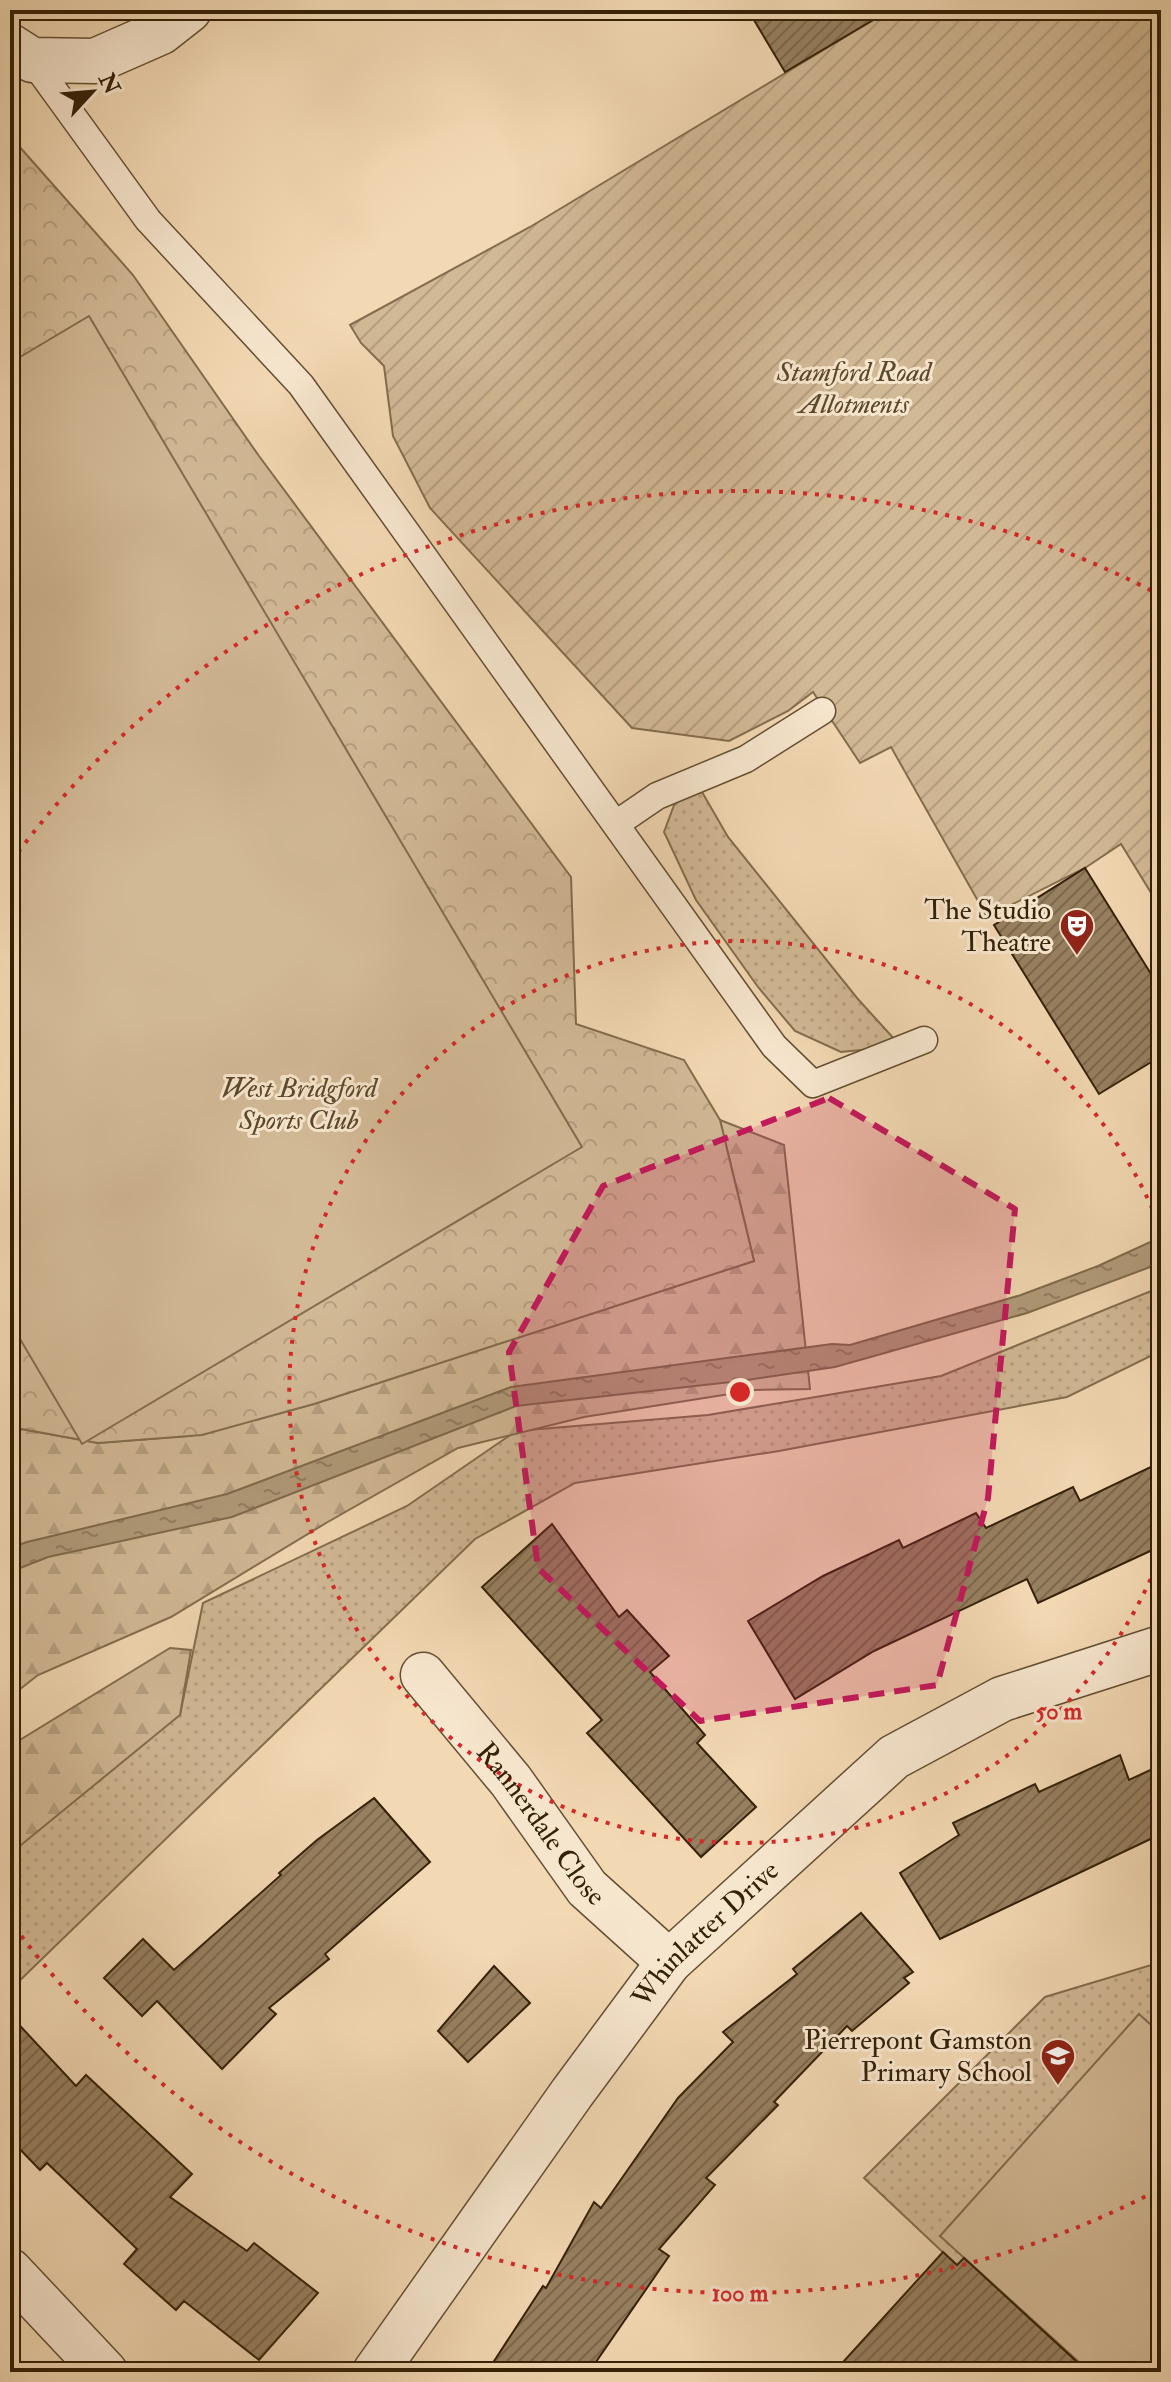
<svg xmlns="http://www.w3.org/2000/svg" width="1171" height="2382" font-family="'IM FELL Double Pica',serif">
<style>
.grass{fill:url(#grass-dots);stroke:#836d4e;stroke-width:2}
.forest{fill:url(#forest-firs);stroke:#836d4e;stroke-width:2}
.park{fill:url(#park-crowns);stroke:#836d4e;stroke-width:2}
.garden{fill:url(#garden-furrows);stroke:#836d4e;stroke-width:2}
.pitch{fill:#d2b996;stroke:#836d4e;stroke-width:2}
.water{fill:url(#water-ripples);stroke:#7f6a4b;stroke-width:2}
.building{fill:url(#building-hatch);stroke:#342107;stroke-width:2}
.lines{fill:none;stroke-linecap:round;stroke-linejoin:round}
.lane-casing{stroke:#644f32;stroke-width:29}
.street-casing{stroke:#644f32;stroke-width:47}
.lane{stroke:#f7e6ce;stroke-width:26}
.street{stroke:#f7e6ce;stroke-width:44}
.marked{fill:#c2185b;fill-opacity:0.2;stroke:#c2185b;stroke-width:6;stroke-dasharray:16 10;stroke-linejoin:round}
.ring{fill:none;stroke:#d62828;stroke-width:4;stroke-dasharray:4 8}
.labels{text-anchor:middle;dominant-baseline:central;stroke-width:6;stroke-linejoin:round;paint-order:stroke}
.park-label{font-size:28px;font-style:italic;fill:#5c472b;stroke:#f7e6ce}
.poi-label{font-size:28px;fill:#342107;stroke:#f7e6ce;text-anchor:end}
.street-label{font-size:28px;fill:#342107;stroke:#f7e6ce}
.centre{fill:#d62828;stroke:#f7e6ce;stroke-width:4}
.ring-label{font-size:24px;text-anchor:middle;font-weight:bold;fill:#d62828;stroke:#f7e6ce;stroke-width:6;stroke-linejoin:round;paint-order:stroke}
</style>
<defs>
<pattern id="grass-dots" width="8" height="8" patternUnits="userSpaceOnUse" patternTransform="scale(2)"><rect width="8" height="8" fill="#d2b996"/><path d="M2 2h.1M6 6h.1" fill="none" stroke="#b59f80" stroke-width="1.8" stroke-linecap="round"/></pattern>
<pattern id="forest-firs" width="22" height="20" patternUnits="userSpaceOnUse" patternTransform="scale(2)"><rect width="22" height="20" fill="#d2b996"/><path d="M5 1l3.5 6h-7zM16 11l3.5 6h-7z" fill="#b59f80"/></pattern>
<pattern id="park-crowns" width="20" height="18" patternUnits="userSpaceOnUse" patternTransform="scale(2)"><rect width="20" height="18" fill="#d2b996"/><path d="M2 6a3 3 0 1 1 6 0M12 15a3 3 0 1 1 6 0" fill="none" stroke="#b59f80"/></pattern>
<pattern id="garden-furrows" width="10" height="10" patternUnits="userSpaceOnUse" patternTransform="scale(2)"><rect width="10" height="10" fill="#d2b996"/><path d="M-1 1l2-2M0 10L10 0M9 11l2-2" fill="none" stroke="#b59f80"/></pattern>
<pattern id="water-ripples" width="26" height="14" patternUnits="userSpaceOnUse" patternTransform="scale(2)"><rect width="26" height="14" fill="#b19a79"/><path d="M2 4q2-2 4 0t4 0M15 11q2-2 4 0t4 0" fill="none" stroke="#917d61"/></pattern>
<pattern id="building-hatch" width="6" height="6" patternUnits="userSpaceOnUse" patternTransform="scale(2)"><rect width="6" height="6" fill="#978060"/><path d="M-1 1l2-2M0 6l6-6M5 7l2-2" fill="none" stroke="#7c684d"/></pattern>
</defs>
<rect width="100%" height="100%" fill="#f2d8b3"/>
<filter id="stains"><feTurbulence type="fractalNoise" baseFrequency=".0025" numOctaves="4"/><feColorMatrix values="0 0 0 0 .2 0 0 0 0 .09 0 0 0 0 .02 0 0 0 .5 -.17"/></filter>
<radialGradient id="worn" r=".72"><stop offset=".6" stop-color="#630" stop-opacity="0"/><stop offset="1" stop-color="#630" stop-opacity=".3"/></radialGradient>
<path class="grass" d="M702,792l26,45 129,161 39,43 -15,7 -40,4 -46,-21 -37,-44 -62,-87 -32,-68 12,-32z
M1161,1287v64l-94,46 -288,54 -204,32 -100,56 -465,451v-154l170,-121 23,-112 204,-97 109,-75 192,-16 233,-39z
M1161,1962v410h-91l-206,-194 181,-181z"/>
<path class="forest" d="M720,1120l64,25 26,244 -55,1 -171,27 -126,31 -132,75 -155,94 -133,58 -28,22v-262l11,-6 77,14 91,-7 125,-32 440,-143z
M170,1648l21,2 -11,65 -170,139v-108z"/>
<path class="park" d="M10,136l123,139 126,181 312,421 5,147 108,36 36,60 34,141 -440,143 -112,31 -104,8 -76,-14 -12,6z"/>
<path class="garden" d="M890,10h271v899l-40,-65 -36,24 -98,49 -96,-170 -31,16 -47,-71 -25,19 -59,30 -97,-13 -202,-220 -37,-72 -9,-70 -23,-23 -11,-18 180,-98z"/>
<path class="pitch" d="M89,316l493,831 -500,297 -72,-122v-959z
M1139,2014l22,20v338h-71l-150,-136z"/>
<path class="water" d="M1161,1237v26l-134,50 -192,54 -95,14 -224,25 -284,111 -184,40 -38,15v-24l17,-6 200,-48 284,-107 321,-43 18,1 171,-50 77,-29z"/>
<path class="building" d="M748,10h142l-105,62z
M1085,868l76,122v66l-62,38 -105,-169z
M1161,1462v84l-123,57 -11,-24 -153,72 -79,48 -47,-78 75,-45 76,-36 4,8 73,-35 10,15 87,-41 7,14z
M552,1524l67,93 8,-7 42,46 -19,16 55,63 -8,8 59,64 -55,50 -114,-124 15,-13 -120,-133z
M1120,1755l9,25 32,-15v69l-221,105 -40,-66 59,-38 -6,-12 82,-39 4,8z
M374,1798l56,64 -105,92 4,5 -60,49 7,6 -54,55 -65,-68 -15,15 -38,-38 39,-39 31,31 107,-95 -2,-2 38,-33z
M861,1913l52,59 -9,6 5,5 -57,48 -5,-5 -73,76 4,3 -72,73 9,7 -56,64 10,7 -80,116h-102l56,-86 3,2 48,-86 7,6 77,-110 55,-56 -10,-10 74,-58 -4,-5z
M494,1966l36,37 -62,59 -30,-31z
M10,2015l66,71 10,-11 106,99 -22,23 77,54 7,-8 64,50 -59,67 -75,-59 -8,9 -52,-46 13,-15 -90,-86 -7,7 -30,-31z
M943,2252l14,13 7,-7 124,114h-254z"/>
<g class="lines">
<defs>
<path id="lane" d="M32,60l116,160 153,165 473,661 39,38 111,-44
M616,824l41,-28 89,-37 76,-48"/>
<g id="street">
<path d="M10,46l22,14 63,1 66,-29 28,-22"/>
<path id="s1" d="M423,1675l88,106 76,107 82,74"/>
<path d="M10,2271l95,101"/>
<path id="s2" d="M375,2372l197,-279 97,-131 225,-205 108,-58 159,-51"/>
</g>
</defs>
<use href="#lane" class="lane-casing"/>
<use href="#street" class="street-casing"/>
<use href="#lane" class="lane"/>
<use href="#street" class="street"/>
</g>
<path class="marked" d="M829,1098l186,111 -27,289 -51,187 -237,36 -162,-153 -29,-216 94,-166z"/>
<g class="ring">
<path d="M1160 1557A451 451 0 1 1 1160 1227"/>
<path d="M1156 2191A901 901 0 0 1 11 1922M11 862A901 901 0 0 1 1156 593"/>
</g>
<defs>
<symbol id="theatre-pin" viewBox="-11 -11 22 30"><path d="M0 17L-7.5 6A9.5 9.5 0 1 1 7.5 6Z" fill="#8f2418" stroke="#f7e6ce"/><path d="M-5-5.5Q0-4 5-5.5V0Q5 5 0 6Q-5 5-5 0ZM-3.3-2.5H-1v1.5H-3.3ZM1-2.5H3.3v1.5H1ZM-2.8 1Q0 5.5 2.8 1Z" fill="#fff"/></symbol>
<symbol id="school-pin" viewBox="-11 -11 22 30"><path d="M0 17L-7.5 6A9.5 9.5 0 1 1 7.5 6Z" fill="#8f2418" stroke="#f7e6ce"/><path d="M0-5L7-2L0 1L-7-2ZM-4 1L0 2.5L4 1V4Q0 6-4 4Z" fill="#fff"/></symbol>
</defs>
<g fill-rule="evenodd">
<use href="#theatre-pin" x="1057" y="906" width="40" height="54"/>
<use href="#school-pin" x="1038" y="2036" width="40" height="54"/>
</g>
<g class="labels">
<g class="park-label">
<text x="854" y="372">Stamford Road<tspan x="854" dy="32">Allotments</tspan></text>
<text x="299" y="1088">West Bridgford<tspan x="299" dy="32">Sports Club</tspan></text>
</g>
<g class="poi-label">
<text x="1051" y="910">The Studio<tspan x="1051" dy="32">Theatre</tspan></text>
<text x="1032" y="2040">Pierrepont Gamston<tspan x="1032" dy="32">Primary School</tspan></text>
</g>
<g class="street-label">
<text stroke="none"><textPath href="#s1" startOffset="190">Rannerdale Close</textPath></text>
<text stroke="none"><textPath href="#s2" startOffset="550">Whinlatter Drive</textPath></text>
</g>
</g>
<circle cx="740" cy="1392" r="12" class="centre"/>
<g class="ring-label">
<text x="1059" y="1719">50 m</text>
<text x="740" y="2301">100 m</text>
</g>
<rect width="1171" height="2382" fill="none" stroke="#f2d8b3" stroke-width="40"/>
<rect x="12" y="12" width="1147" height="2358" fill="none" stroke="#342107" stroke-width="4"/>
<rect x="20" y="20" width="1131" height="2342" fill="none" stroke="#342107" stroke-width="2"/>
<g transform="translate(92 92) rotate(64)" stroke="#f7e6ce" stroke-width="6" paint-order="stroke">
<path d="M0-6L14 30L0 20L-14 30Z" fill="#342107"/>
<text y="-12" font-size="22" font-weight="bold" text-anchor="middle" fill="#342107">N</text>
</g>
<rect width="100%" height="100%" filter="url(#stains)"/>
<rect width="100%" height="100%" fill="url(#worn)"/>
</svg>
